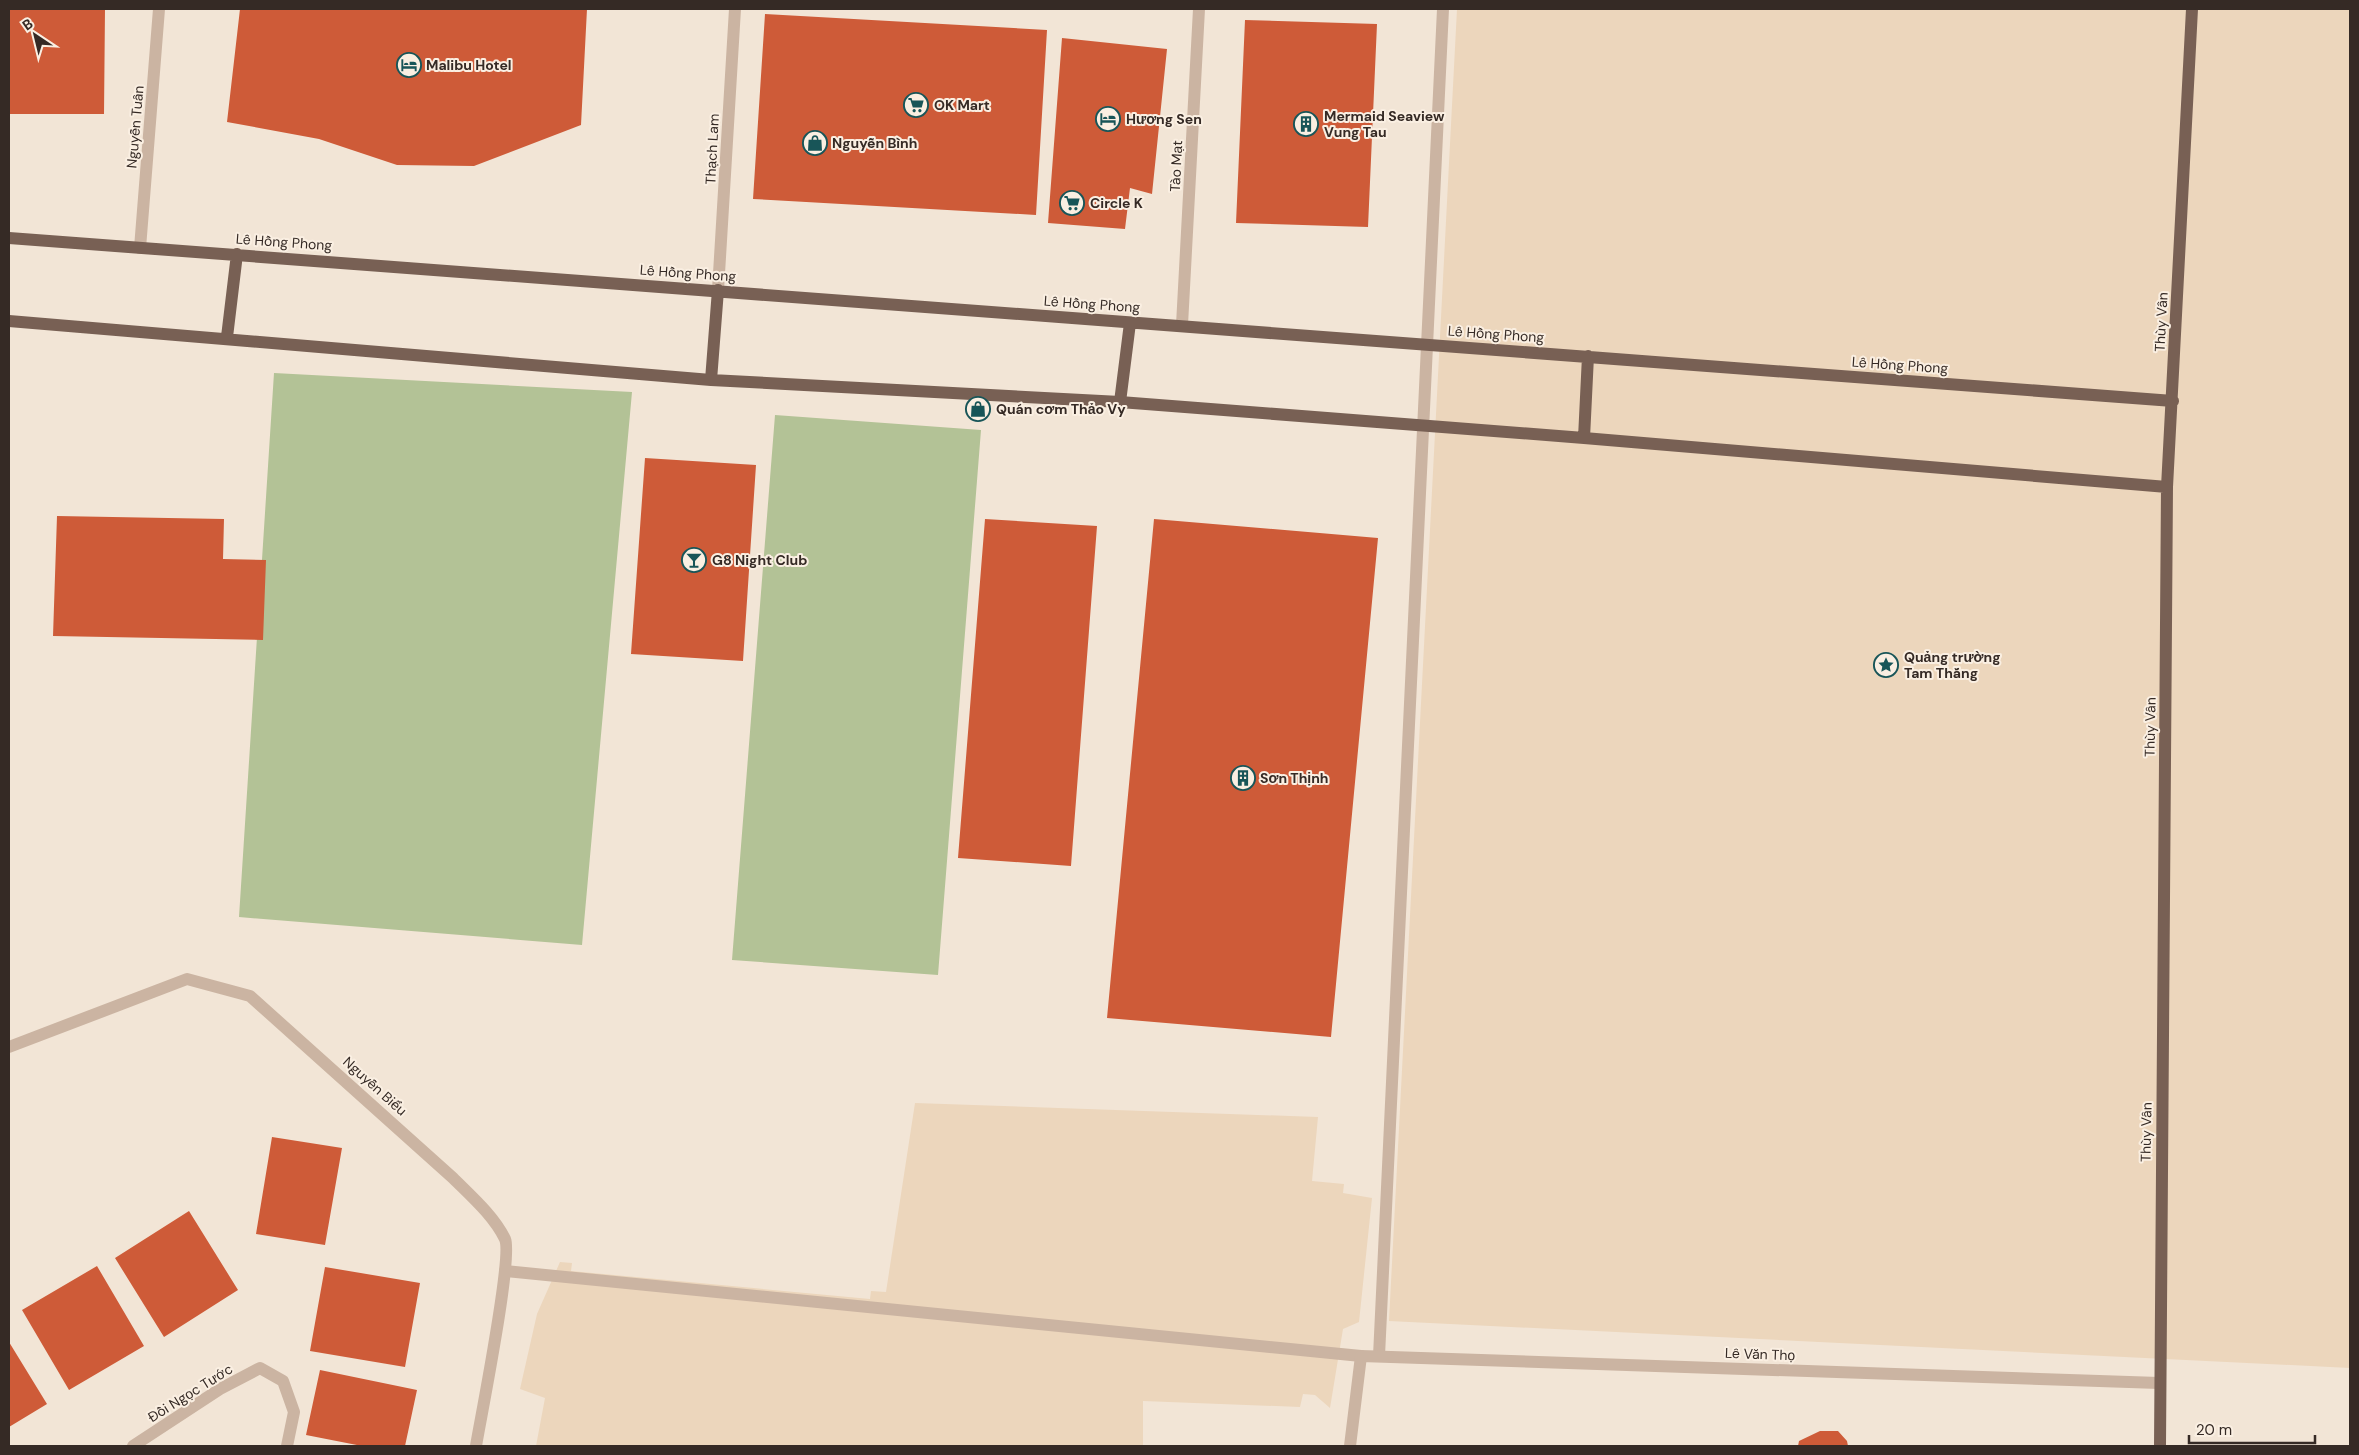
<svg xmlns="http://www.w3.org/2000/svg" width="2359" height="1455" font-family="'DM Sans',sans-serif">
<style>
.green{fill:#b3c296}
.plaza{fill:#ecd6bc}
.building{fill:#ce5b38}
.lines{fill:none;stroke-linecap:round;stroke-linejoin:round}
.service{stroke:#cbb4a2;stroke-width:12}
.pedestrian{stroke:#cbb4a2;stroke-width:12}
.minor{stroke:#cbb4a2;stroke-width:12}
.primary{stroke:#786054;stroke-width:12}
.labels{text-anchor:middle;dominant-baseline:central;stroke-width:4;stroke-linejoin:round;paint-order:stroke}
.poi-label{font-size:14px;font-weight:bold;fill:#352a25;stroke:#faefe2;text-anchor:start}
.street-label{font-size:14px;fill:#352a25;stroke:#faefe2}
</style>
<rect width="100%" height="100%" fill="#f2e5d6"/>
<path class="green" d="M274,373l358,19 -50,553 -343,-28z
M775,415l206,15 -43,545 -206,-15z"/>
<path class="plaza" d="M1457,9h893v1359l-961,-47z
M915,1103l403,14 -6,64 32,3 -1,9 29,5 -13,124 -16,7 -13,79 -15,-13 -12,-1 -3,13 -157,-6v45h-607l9,-48 -25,-9 17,-75 23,-52 12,1 -1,8 299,28 1,-8 15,1z"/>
<path class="building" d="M9,9h96l-1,105h-95z
M240,9h347l-6,116 -107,41 -77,-1 -78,-26 -92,-17z
M765,14l282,16 -11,185 -283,-16z
M1245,20l132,4 -9,203 -132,-4z
M1062,38l105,11 -15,145 -22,-6 -5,41 -77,-6z
M645,458l111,7 -13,196 -112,-7z
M57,516l167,3 -1,40 43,1 -3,80 -210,-4z
M985,519l112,7 -26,340 -113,-8z
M1154,519l224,19 -47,499 -224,-19z
M272,1137l70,11 -17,97 -69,-11z
M189,1211l49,79 -74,47 -49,-79z
M97,1266l47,80 -75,44 -47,-80z
M325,1267l95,16 -15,84 -95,-16z
M9,1342l38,62 -38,23z
M320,1370l97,20 -12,56h-43l-56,-11z
M1820,1431h18l9,10 1,5h-50l1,-5z"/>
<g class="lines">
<path class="service" d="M1379,1356l64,-1347"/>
<path class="pedestrian" d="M505,1271l856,85"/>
<path class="minor" d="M140,248l19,-239
M718,290l17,-281
M1182,325l17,-316
M9,1047l178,-68 63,17 203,182c18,18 41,38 52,61 8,18 -24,177 -29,207
M133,1446l87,-57 40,-21 23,13 11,31 -7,34
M1350,1446l11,-90 798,27"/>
<path class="primary" d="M9,238l2164,163
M9,321l702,59 409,22 464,36 583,49
M227,337l10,-83
M711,380l7,-90
M1120,402l10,-79
M1584,438l4,-82
M2160,1446l7,-959 25,-478"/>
</g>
<defs>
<symbol id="hotel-ring" viewBox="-11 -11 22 22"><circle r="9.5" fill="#faefe2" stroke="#185558" stroke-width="1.5"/><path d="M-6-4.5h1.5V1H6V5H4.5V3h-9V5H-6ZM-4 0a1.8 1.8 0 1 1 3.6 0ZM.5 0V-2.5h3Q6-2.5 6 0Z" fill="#185558"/></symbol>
<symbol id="supermarket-ring" viewBox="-11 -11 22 22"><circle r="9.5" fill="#faefe2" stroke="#185558" stroke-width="1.5"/><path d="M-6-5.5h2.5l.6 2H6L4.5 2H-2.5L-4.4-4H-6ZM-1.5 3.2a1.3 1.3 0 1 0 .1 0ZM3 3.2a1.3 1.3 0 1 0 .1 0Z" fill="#185558"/></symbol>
<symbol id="building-ring" viewBox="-11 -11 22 22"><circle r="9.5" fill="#faefe2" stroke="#185558" stroke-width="1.5"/><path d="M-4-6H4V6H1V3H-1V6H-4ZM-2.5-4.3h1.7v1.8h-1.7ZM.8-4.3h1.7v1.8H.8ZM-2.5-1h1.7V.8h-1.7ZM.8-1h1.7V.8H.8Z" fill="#185558"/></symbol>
<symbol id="shop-ring" viewBox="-11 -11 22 22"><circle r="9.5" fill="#faefe2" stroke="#185558" stroke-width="1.5"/><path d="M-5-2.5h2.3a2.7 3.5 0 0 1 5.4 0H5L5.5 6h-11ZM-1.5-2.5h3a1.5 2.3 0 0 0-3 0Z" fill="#185558"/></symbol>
<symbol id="bar-ring" viewBox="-11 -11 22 22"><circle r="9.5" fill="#faefe2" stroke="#185558" stroke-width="1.5"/><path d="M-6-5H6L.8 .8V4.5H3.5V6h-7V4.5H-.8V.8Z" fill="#185558"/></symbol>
<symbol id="sight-ring" viewBox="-11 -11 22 22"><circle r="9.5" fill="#faefe2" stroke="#185558" stroke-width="1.5"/><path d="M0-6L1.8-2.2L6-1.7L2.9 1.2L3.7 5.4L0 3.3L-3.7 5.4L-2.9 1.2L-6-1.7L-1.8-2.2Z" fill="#185558"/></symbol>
</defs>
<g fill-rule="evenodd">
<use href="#hotel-ring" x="395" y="51" width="28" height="28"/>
<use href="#supermarket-ring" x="902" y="91" width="28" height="28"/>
<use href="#hotel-ring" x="1094" y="105" width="28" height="28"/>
<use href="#building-ring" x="1292" y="110" width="28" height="28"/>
<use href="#shop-ring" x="801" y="129" width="28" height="28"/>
<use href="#supermarket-ring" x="1058" y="189" width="28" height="28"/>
<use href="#shop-ring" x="964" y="395" width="28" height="28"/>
<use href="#bar-ring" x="680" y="546" width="28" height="28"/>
<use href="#sight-ring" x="1872" y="651" width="28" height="28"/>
<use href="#building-ring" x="1229" y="764" width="28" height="28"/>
</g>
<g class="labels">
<g class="poi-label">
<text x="426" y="65">Malibu Hotel</text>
<text x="934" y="105">OK Mart</text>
<text x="1324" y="116">Mermaid Seaview<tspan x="1324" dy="16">Vung Tau</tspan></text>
<text x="1126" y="119">Hương Sen</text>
<text x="832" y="143">Nguyễn Bình</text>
<text x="1090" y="203">Circle K</text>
<text x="996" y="409">Quán cơm Thảo Vy</text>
<text x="712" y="560">G8 Night Club</text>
<text x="1904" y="657">Quảng trường<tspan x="1904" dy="16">Tam Thắng</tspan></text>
<text x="1260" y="778">Sơn Thịnh</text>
</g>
<g class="street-label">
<text transform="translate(135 127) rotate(-85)">Nguyễn Tuân</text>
<text transform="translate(712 149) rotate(-87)">Thạch Lam</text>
<text transform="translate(1176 166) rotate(-87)">Tào Mạt</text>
<text transform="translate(284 242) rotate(4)">Lê Hồng Phong</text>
<text transform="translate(688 273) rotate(4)">Lê Hồng Phong</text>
<text transform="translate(1092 304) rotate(4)">Lê Hồng Phong</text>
<text transform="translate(2161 322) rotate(-87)">Thùy Vân</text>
<text transform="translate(1496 334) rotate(4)">Lê Hồng Phong</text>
<text transform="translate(1900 365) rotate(4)">Lê Hồng Phong</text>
<text transform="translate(2150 727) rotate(-89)">Thùy Vân</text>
<text transform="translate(375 1086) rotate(42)">Nguyễn Biểu</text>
<text transform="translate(2146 1132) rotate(-89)">Thùy Vân</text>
<text transform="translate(1760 1354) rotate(2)">Lê Văn Thọ</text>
<text transform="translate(190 1393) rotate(-32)">Đồi Ngọc Tước</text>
</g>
</g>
<rect width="2359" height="1455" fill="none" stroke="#352a25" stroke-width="20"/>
<g transform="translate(35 35) rotate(325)" stroke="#faefe2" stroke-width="4" paint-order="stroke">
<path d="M0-4L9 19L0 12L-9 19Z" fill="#352a25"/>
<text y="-8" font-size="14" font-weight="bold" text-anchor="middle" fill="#352a25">B</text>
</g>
<path d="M2189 1435v8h126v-8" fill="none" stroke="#352a25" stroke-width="2.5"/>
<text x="2196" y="1435" font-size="15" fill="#352a25" stroke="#faefe2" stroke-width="4" paint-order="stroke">20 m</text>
</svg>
